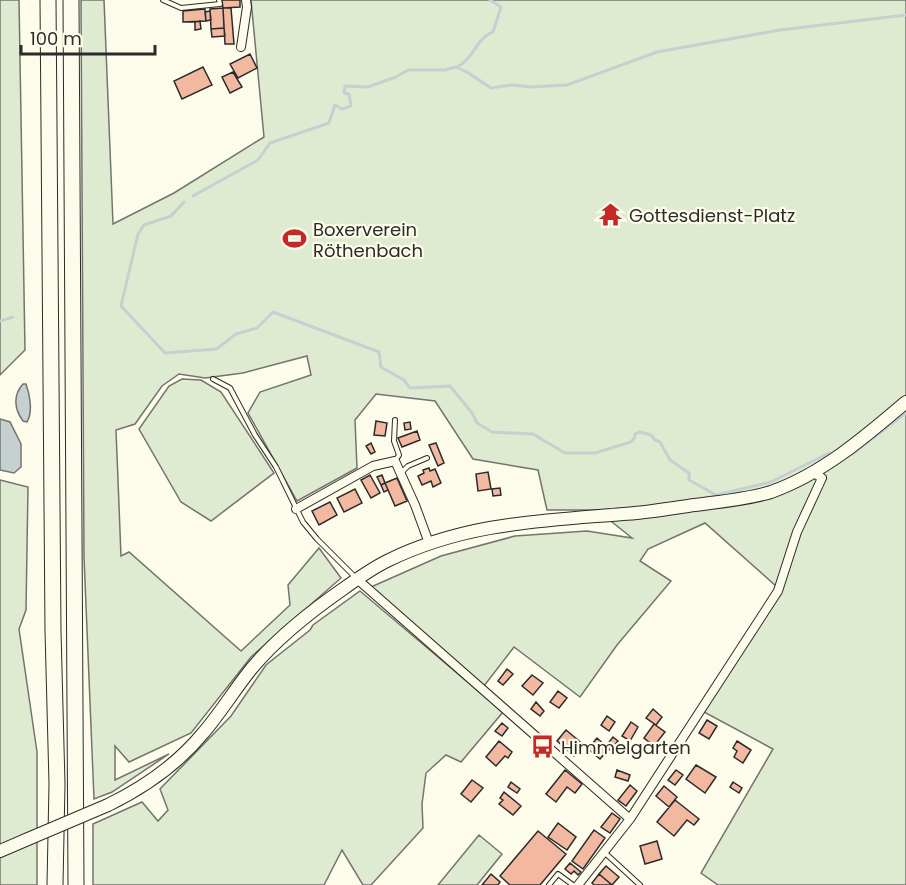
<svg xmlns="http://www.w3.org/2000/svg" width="906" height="885" font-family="Poppins,sans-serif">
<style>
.green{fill:#deebd1;stroke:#74746e;stroke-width:1.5}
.water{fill:#c7d0d0;stroke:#74746e;stroke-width:1.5}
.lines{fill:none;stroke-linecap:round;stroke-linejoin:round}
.stream{stroke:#c7d0d0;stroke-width:3}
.building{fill:#f2b8a0;stroke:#2b2b2b;stroke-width:1.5}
.lane-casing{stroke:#2b2b2b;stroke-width:6}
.street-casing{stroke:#2b2b2b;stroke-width:10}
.secondary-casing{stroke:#2b2b2b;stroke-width:14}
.highway-casing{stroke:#2b2b2b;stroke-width:17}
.lane{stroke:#fdfbea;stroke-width:4}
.street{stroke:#fdfbea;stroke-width:8}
.secondary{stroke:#fdfbea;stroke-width:12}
.highway{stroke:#fdfbea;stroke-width:15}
.secondary-bridge-casing{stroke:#2b2b2b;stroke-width:14;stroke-linecap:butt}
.secondary-bridge{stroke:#fdfbea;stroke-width:12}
.labels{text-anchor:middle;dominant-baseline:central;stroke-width:4.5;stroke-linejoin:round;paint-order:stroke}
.poi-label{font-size:18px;fill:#2b2b2b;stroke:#fdfbea;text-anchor:start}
</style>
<rect width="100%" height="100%" fill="#fdfbea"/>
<path class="green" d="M0,0h19l6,350 -25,25z
M81,0h23l9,224 61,-31 90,-56 -13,-137h655v885h-188l-17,-12 72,-124 -69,-37 79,-124 -7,-2 -71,-63 -57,26 -8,12 31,20 -54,64 -37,52 -66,-50 -30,39 -113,-99 70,-31 74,-20 72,-5 45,7 -35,-28h-50l-9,-40 -65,-11 -38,-58 -59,-7 -21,26 2,48 -60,33 -49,-88 12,-21 51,-17 -4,-19 -64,17 -38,5 -26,-4 -17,12 -27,38 -19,6 5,126 8,-4 112,99 49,-46 -2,-20 31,-37 22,30 -90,79 -60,76 -62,29 -14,-16v34l54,-26 -57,38 -18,7 -10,-242z
M182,379l19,1 20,12 53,81 -63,48 -30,-19 -42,-73 30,-43z
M0,480l28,7 -2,123 -7,19 18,123v133h-37z
M360,591l143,121 -42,50 -15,-7 -20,18 -4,31 1,24 -52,57h-8l-21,-35 -18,35h-231v-61l49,-22 16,19 10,-11 -8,-21 71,-73 35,-51 44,-35 3,-5z
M479,835l23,19 -25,31h-39z"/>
<path class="water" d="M23,384h3c4,11 7,28 1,38l-4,-1c-9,-12 -10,-26 0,-37z
M0,419l10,3 11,22v23l-7,6 -14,-3z"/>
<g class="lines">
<path class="stream" d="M457,67c16,-7 20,-30 36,-35l8,-25 -11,-7
M193,196l65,-36 12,-17 59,-20 6,-18 7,4 9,-3 -2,-12 -5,-1 1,-7 23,1 28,-10 12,-7h37l11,-3 11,5 24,16 21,-3 19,2 36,-2 90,-33 123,-22 126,-15
M184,202l-13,14 -27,9 -6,9 -17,72 44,47 51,-4
M0,321l13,-4
M218,348l18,-14 21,-6 16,-16 106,40 2,15 23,13 6,8 40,-2 22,27 5,10 15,9 41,2 32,19h30l36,-11 4,-5v-3l5,-2 11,3 4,5 5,2 10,18 19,13v7l27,15 55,-13 58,-29
M852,454l54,-41"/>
</g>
<path class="building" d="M222,0h18v7l-17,1z
M223,8l1,20 -13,1 -1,-20z
M223,8h8l3,36h-9z
M205,9l1,12 -23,1v-11z
M210,11l1,9 -5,1 -1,-9z
M200,21l1,8 -6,1v-8z
M224,28l1,8 -13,1 -1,-8z
M250,54l7,14 -19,10 -8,-14z
M203,67l9,18 -30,14 -8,-18z
M233,72l9,15 -12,6 -8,-16z
M376,421l11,2 -2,13 -11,-1z
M410,422l1,7 -6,1 -1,-7z
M417,431l3,9 -18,7 -4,-9z
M371,443l4,9 -4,2 -5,-8z
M436,443l8,20 -6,3 -9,-21z
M429,468l1,3 5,-2 6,14 -8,4 -2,-6 -9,4 -4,-9 6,-3 -1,-3z
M488,472l3,17 -13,2 -2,-17z
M370,475l10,18 -9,5 -10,-18z
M382,475l3,8 -4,2 -4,-8z
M397,478l10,23 -12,5 -10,-23z
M385,483l3,7 -4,2 -3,-7z
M500,488l1,7 -8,1 -1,-7z
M355,489l7,14 -18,9 -7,-14z
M330,502l7,13 -18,10 -7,-14z
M507,669l6,5 -10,11 -5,-4z
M532,675l11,8 -10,12 -11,-9z
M558,691l9,7 -8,10 -9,-6z
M536,702l8,9 -4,5 -9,-7z
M653,709l9,8 -6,8 -10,-7z
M607,716l8,6 -6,9 -8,-6z
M707,720l10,6 -8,13 -10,-6z
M631,722l7,5 -8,14 -8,-5z
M502,723l6,5 -6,8 -7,-5z
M654,724l11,8 -11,14 -10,-8z
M566,730l18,15 -10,11 -17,-15z
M613,737l5,4 -8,9 -4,-4z
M597,738l12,11 -9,10 -12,-10z
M499,741l13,11 -4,6 -3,-2 -9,10 -10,-9z
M737,741l14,9 -8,13 -9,-6 3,-6 -4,-3z
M696,765l20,12 -11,16 -19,-14z
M565,770l17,14 -7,9 -8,-6 -11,15 -10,-8z
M617,770l13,5 -2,6 -13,-4z
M676,770l7,5 -8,10 -7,-5z
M472,780l11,8 -12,14 -10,-8z
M511,782l9,7 -3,4 -9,-6z
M733,782l9,6 -3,5 -9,-6z
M630,785l7,6 -11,15 -8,-6z
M664,786l13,11 -8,10 -13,-11z
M504,792l17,14 -8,9 -14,-11 4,-4 -3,-2z
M675,800l24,19 -5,6 -7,-5 -13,16 -17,-14z
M612,813l8,6 -10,14 -9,-6z
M558,823l18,14 -9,13 -19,-13z
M594,830l11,8 -22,31 -11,-8z
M538,831l28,23 -26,31h-30l-10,-9z
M657,841l5,18 -17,5 -5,-18z
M570,863l11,9 -3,3 -4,-4 -3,3 -6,-5z
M606,866l13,11 -7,8 -13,-11z
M491,874l9,8 -2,3h-16z
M599,874l13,11h-18l-2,-2z"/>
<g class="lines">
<defs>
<path id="lane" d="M163,0l18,8 39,-4 -1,-4
M213,379l17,9 25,47 21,32 27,55 14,17 38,38
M395,461l4,-6 -5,-14 1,-21
M401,473l7,-7 19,-8
M604,852l36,33
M549,885l9,-11 15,11"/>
<path id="street" d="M241,47l6,-40 -1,-7
M296,509l77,-43 22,-5 20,44 14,38
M357,579l273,240
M578,885l52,-66 148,-228 19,-59 25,-54 -8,-5"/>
<path id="secondary" d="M108,805c37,-18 70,-41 96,-73 17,-20 31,-43 48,-64 26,-31 58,-56 91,-79 14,-10 28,-20 44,-28 77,-38 152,-40 236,-47 22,-1 43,-5 65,-8 27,-4 57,-6 83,-14 51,-18 94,-55 135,-90
M0,851l28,-12"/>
<path id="highway" d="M48,0l5,631 4,153 -2,101
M71,0l5,885"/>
</defs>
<use href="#lane" class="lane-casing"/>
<use href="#street" class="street-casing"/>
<use href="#secondary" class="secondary-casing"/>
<use href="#highway" class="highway-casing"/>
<use href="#lane" class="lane"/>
<use href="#street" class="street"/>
<use href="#secondary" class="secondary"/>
<use href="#highway" class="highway"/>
<defs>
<path id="secondary-bridge" d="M28,839l80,-34"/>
</defs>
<use href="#secondary-bridge" class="secondary-bridge-casing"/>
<use href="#secondary-bridge" class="secondary-bridge"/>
</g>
<defs>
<symbol id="temple-bare" viewBox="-9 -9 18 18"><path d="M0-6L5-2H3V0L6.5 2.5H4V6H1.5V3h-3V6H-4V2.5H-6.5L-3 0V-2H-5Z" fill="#c62828" stroke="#fdfbea" stroke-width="2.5" paint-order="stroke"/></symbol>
<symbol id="stadium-bare" viewBox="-9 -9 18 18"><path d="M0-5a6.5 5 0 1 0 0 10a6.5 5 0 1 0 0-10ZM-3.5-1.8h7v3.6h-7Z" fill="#c62828" stroke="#fdfbea" stroke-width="2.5" paint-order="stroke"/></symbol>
<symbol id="bus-bare" viewBox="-9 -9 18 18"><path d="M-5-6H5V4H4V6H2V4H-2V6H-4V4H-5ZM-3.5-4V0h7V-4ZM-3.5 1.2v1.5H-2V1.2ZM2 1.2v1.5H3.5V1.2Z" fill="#c62828" stroke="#fdfbea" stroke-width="2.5" paint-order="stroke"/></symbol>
</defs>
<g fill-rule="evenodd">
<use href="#temple-bare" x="594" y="198" width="33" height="33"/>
<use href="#stadium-bare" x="278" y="222" width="33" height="33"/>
<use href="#bus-bare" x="526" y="730" width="33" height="33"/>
</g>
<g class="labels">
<g class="poi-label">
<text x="629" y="215">Gottesdienst-Platz</text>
<text x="313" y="229">Boxerverein<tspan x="313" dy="21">Röthenbach</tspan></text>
<text x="561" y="747">Himmelgarten</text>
</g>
</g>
<path d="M21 45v9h134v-9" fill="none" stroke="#2b2b2b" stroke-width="3"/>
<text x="30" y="45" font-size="18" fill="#2b2b2b" stroke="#fdfbea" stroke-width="4.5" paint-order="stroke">100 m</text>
</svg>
